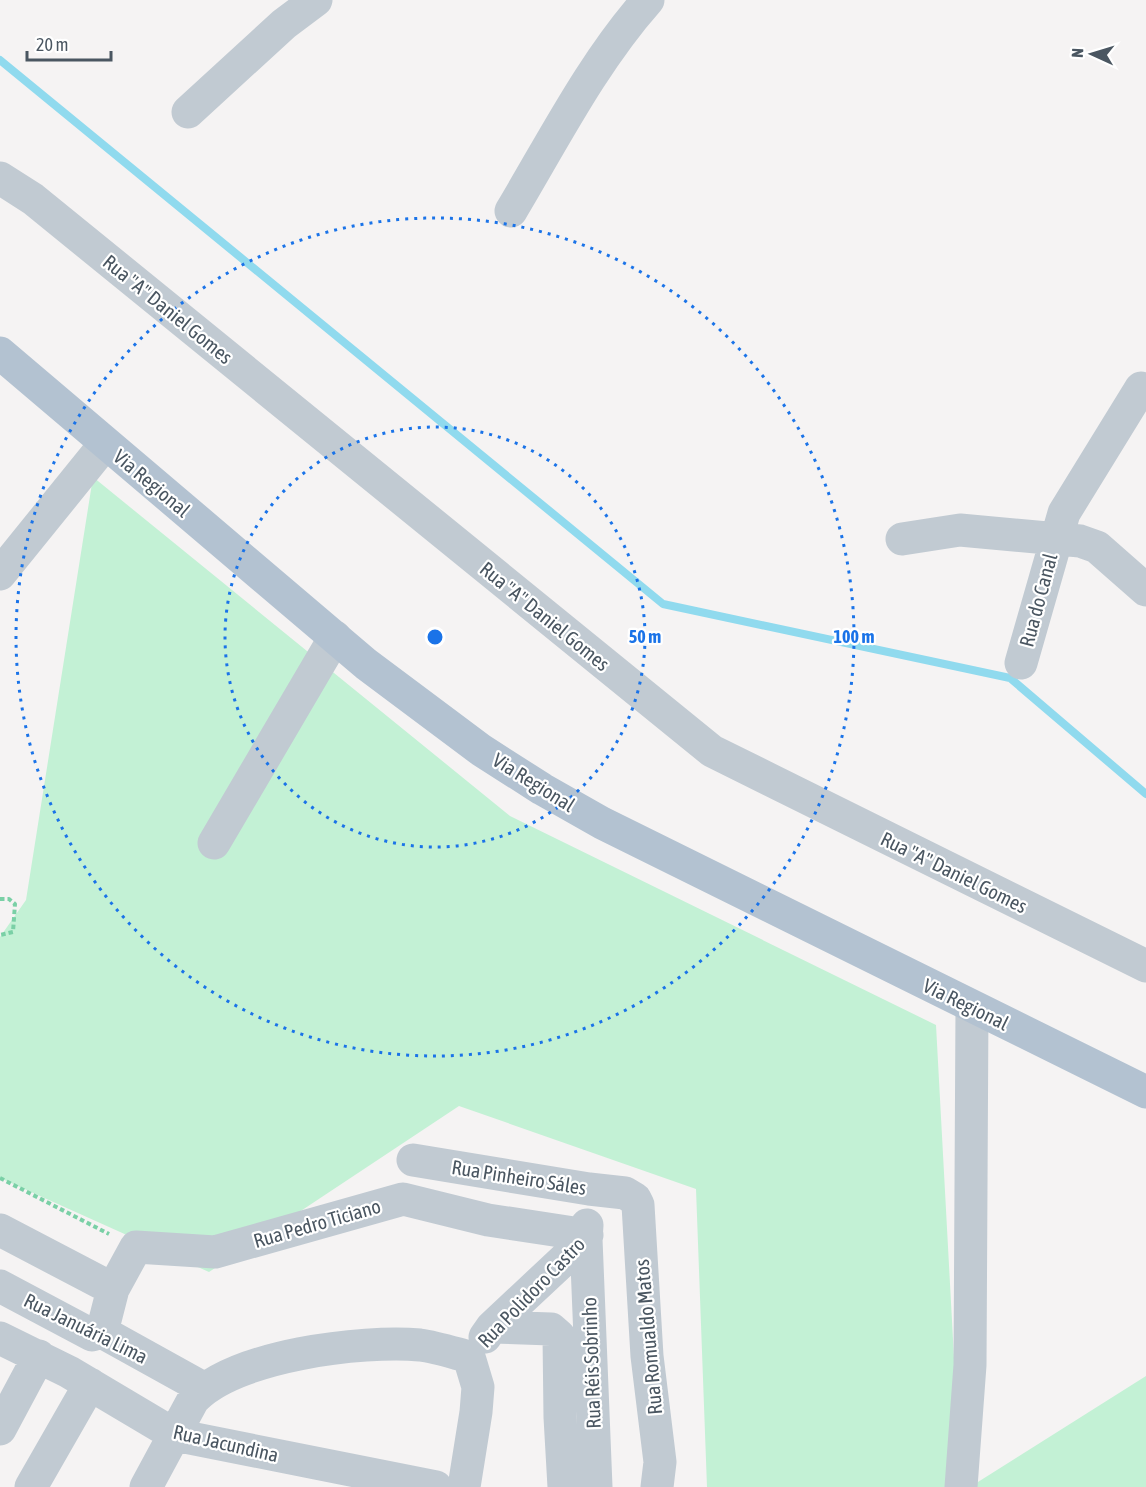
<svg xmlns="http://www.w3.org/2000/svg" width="1146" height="1487" font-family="'Asap Condensed',sans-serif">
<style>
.green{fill:#c3f1d5}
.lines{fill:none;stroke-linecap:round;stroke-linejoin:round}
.stream{stroke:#90daee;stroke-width:8}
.path{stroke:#7ad0a6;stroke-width:4;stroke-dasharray:4.5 3;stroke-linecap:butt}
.minor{stroke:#c1cad2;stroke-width:33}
.major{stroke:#b3c2d1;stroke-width:33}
.ring{fill:none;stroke:#1a73e8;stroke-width:3;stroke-dasharray:3 6}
.labels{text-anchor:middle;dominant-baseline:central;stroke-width:4.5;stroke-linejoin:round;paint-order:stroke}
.street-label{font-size:20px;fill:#4a5661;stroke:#fff}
.centre{fill:#1a73e8;stroke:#fff;stroke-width:3}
.ring-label{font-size:18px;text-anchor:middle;font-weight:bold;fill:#1a73e8;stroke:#fff;stroke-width:4.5;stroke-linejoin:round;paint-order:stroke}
</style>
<rect width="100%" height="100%" fill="#f5f3f3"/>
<path class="green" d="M93,477l417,339 426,209 25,462h-254l-11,-298 -237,-83 -250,166 -209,-94v-241l26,-37z
M1146,1376v111h-176z"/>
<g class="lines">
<path class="stream" d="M0,60l663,544 347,74 136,116"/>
<path class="path" d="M0,899h9l6,5 -2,28 -13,3
M0,1178l109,56"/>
<path class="minor" d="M188,112l96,-88 32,-24
M0,178l33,21 679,552 434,215
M511,211c43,-72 82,-149 137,-211
M902,539l58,-9 120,11 17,6 49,43
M0,574l105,-130
M1021,663l43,-150 77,-125
M214,843l121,-206
M413,1160l176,29 36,4 10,6 3,6 9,151 13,106 -3,25
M0,1230l113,59
M586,1239l10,248
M0,1286l92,49 10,-3 101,56
M492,1327l59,2 8,7 1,81 4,70
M102,1332l11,-43 23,-42 79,5 188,-53 85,21 99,15
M485,1337l7,-10 94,-88 1,-14
M0,1338l69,34 106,63 261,52
M0,1429l39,-73
M31,1487l59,-103
M146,1487l47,-87c41,-45 169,-60 227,-55 16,2 34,8 49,12
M464,1487l12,-75 2,-25 -9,-30
M961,1487l9,-122 2,-358"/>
<path class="major" d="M0,353l366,311 115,86 61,39 60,34 544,269"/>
</g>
<g class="ring">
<circle cx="435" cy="637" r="210"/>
<circle cx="435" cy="637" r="419"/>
</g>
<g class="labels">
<g class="street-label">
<text transform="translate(168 309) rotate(39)">Rua "A" Daniel Gomes</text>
<text transform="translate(152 483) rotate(40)">Via Regional</text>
<text transform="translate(1038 600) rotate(-75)">Rua do Canal</text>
<text transform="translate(545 616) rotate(39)">Rua "A" Daniel Gomes</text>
<text transform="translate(534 782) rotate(32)">Via Regional</text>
<text transform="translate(954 872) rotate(26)">Rua "A" Daniel Gomes</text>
<text transform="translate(966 1004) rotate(26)">Via Regional</text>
<text transform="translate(519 1177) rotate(9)">Rua Pinheiro Sáles</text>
<text transform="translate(317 1223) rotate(-16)">Rua Pedro Ticiano</text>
<text transform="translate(531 1292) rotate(-46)">Rua Polidoro Castro</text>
<text transform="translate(86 1328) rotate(26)">Rua Januária Lima</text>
<text transform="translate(648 1337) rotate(-95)">Rua Romualdo Matos</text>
<text transform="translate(591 1363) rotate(-92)">Rua Réis Sobrinho</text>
<text transform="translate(226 1443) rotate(13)">Rua Jacundina</text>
</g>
</g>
<circle cx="435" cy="637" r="9" class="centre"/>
<g class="ring-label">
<text x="645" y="643">50 m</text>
<text x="854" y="643">100 m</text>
</g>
<g transform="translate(1092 54) rotate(274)" stroke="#ffffff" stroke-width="4.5" paint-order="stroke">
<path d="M0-4.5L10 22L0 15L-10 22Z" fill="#4a5661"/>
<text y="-9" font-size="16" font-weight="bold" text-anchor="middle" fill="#4a5661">N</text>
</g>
<path d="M27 51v9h84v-9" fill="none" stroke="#4a5661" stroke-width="3"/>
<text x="36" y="51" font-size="18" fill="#4a5661" stroke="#ffffff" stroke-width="4.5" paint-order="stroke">20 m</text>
</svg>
